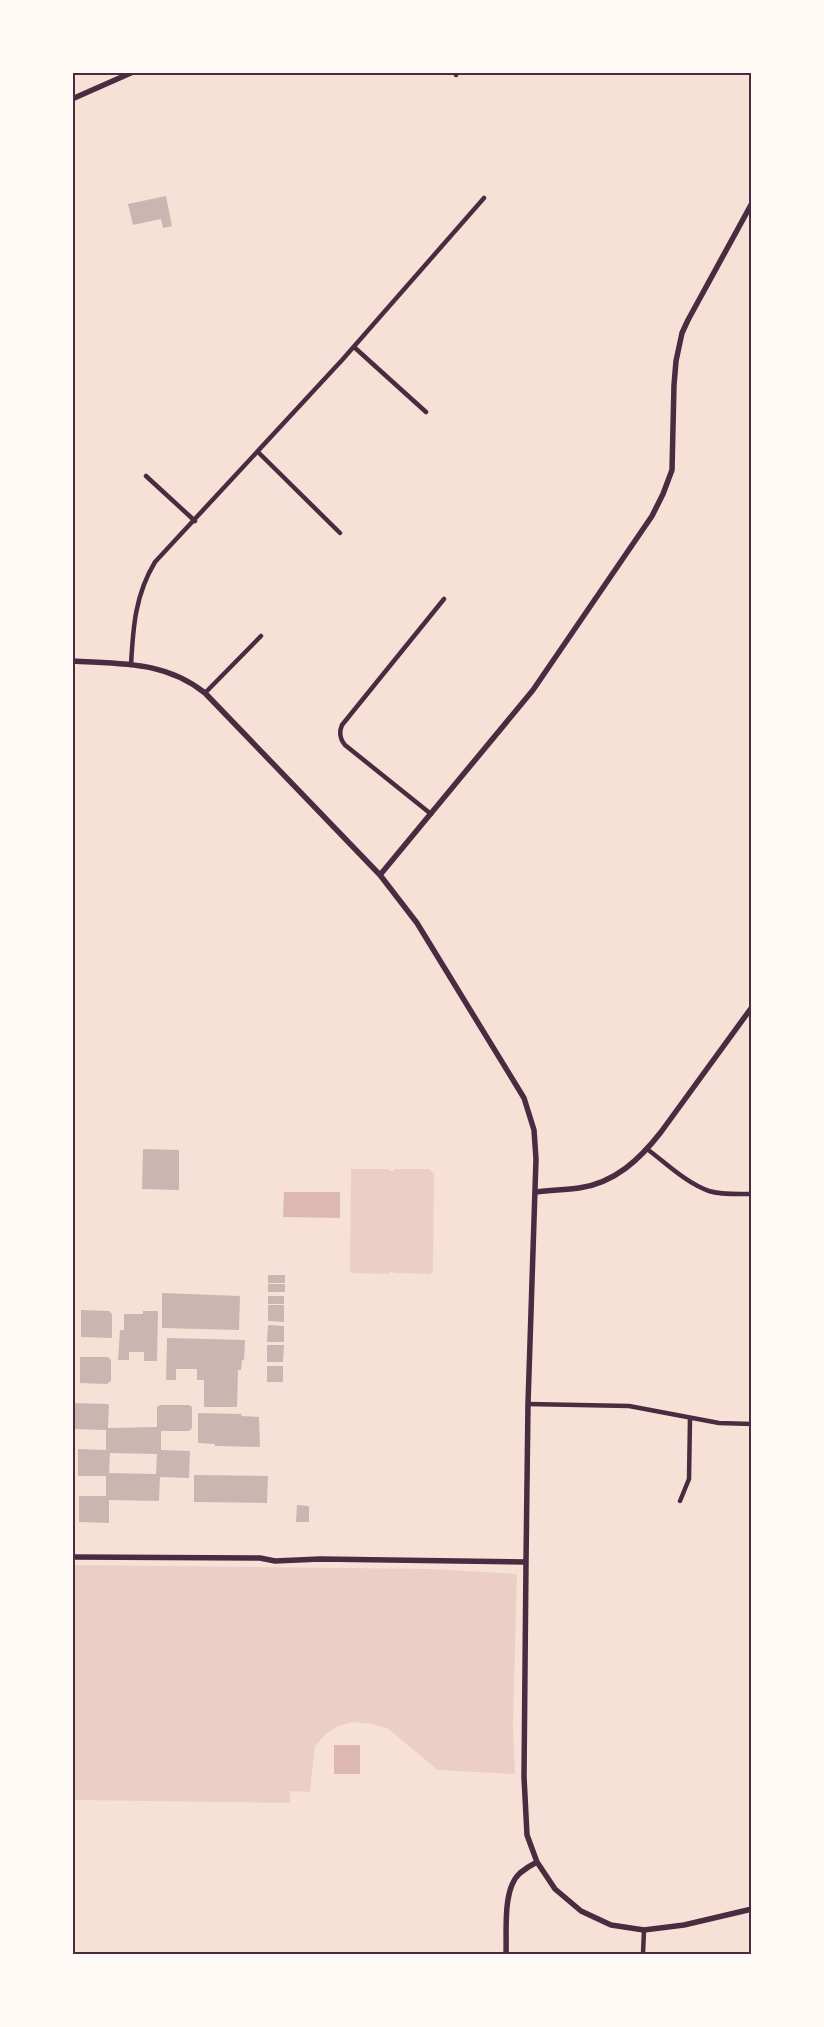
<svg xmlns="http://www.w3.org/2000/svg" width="824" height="2027" font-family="Poppins,sans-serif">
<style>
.green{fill:#ebcfc5}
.water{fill:#dcb8b0}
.building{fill:#ccb4b1;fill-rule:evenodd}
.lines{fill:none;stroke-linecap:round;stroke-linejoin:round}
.minor{stroke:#4a2c40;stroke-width:4.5}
.tertiary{stroke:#4a2c40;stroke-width:5.5}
.neatline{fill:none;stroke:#4a2c40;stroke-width:2}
</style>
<rect width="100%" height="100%" fill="#f7e1d7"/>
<path class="green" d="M351,1169h37l4,3 3,-3h34l5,5 -1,97 -3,3 -36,-1 -3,-2 -3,3 -36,-1 -2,-3z
M73,1565l358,4 86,5 -4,150 2,50 -77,-4 -51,-42 -15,-4 -20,-2 -13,4 -12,7 -12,13 -5,46 -20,-1v12l-217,-3z"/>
<path class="water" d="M284,1192h56v26l-57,-1z
M334,1745h26v29h-26z"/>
<path class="building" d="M166,196l6,30 -9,2 -2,-9 -28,6 -5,-21z
M143,1149l36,1v40l-37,-1z
M268,1275h17v8h-17z
M268,1284h17v8h-17z
M162,1293l78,3 -1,34 -77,-2z
M268,1296h16v8h-16z
M268,1305h16v17l-16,-1z
M81,1310l28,1 3,3v24l-31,-1z
M143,1311h15l-1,50h-13v-9h-15v8h-11l2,-30h4v-16h19z
M268,1325l16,1v16h-17z
M167,1338l78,2 -1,20h-2l-1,10h-3l-1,37h-33v-27h-7v-11h-21v11h-10z
M267,1345h17l-1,17h-16z
M80,1357h28l3,3v21l-4,3 -27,-1z
M267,1366h16v16h-16z
M72,1403l35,1 2,1 -1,23 49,-1v-20l3,-2h29l3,2v21l-3,3h-28v19l29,1 -1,27 -29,-1 -1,24 -50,-1v23l-30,-1v-26h27v-20h-28v-27l28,1v-20l-34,-1zM110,1453l47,1 -1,20 -47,-1z
M198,1413l44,1 -1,2 18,1 1,30 -45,-1v-2l-17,-1z
M194,1475l74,1 -1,27 -73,-1z
M297,1505l12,1v16h-13z"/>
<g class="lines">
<path class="minor" d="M455,72l1,3
M354,347l72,65
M258,452l82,81
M146,476l49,45
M131,665c2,-37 4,-70 24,-103l188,-203 141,-161
M205,693l56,-57
M431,814l-86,-69c-5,-6 -6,-13 -3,-20l102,-126
M647,1149c19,14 39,34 62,42 13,4 29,3 43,3
M528,1404l101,2 90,17 33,1
M680,1501l9,-22 1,-61
M643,1954l1,-24"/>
<path class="tertiary" d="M72,99l61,-27
M72,661c50,3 93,0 133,32l175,182 37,48 107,175 10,32 2,29 -8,245 -2,158 -2,215 3,58 10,27 18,27 26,22 30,14 33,5 40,-5 68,-16
M380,875l153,-185 119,-174 11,-22 9,-24 2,-85 2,-24 6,-28 6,-13 64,-117
M536,1192c14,-2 29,-2 43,-4 36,-5 61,-29 82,-56l91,-125
M72,1557l188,1 15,3 45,-2 206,3
M506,1954c1,-22 -4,-65 14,-81 5,-4 11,-8 17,-11"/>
</g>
<rect width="824" height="2027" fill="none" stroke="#fffaf5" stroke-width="148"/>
<rect x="74" y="74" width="676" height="1879" class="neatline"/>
</svg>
